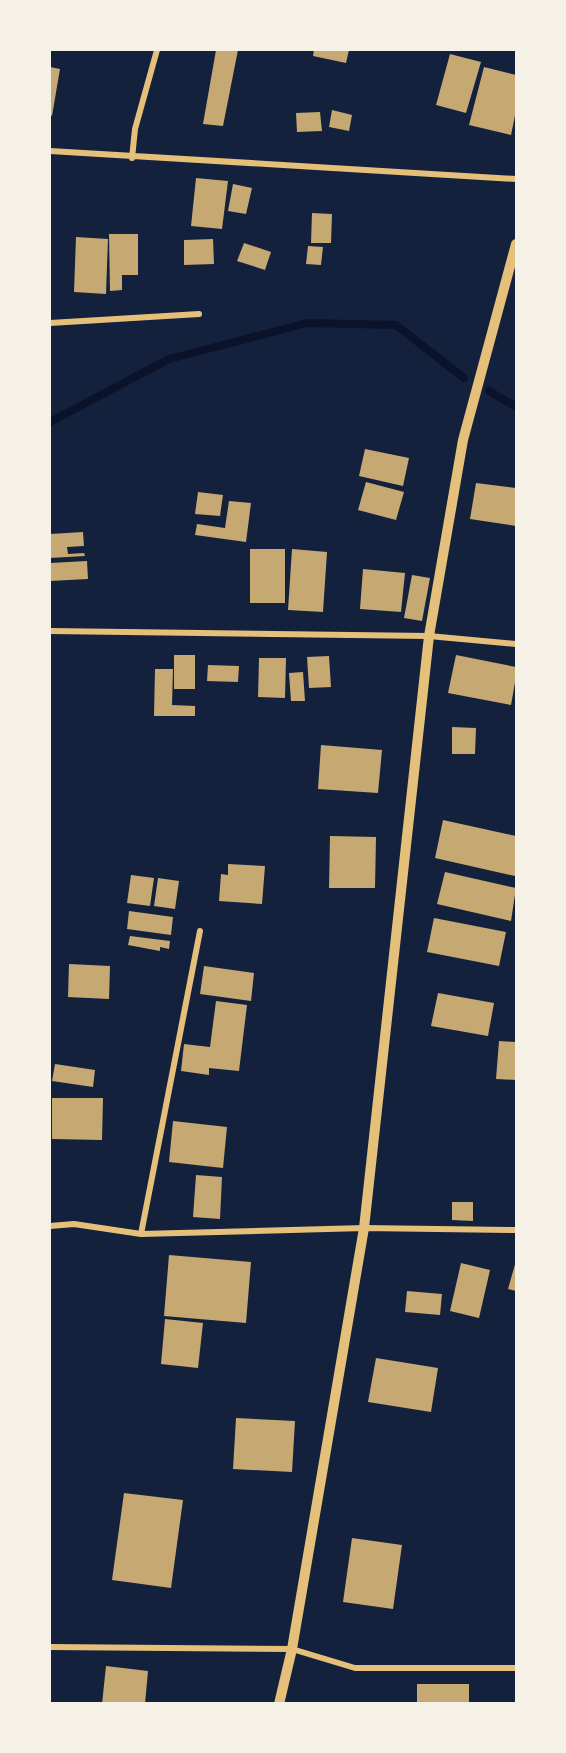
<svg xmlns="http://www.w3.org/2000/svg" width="566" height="1753" font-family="'DejaVu Sans',sans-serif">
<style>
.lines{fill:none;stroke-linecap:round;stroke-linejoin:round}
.stream{stroke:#0b132b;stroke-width:8}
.building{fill:#c6a872}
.minor{stroke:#e5c07b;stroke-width:6}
.tertiary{stroke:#e5c07b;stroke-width:10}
</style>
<rect width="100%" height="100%" fill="#14213d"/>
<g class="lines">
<path class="stream" d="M489,391l27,16
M50,422l119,-63 138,-36 89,2 68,53"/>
</g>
<path class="building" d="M216,50h22l-15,76 -20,-2z
M314,50h35l-3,13 -33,-7z
M450,54l31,8 -15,51 -30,-8z
M50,67l10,2 -8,47 -2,-1z
M484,67l32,8v36l-5,24 -42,-10z
M332,110l20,5 -3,16 -20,-4z
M320,112l2,19 -25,1 -1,-19z
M196,178l32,3 -6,48 -31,-3z
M233,184l19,4 -6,26 -18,-3z
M312,213l20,1 -1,29h-20z
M109,234h29v41h-16v15l-12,1z
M76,237l32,2 -2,55 -32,-2z
M213,239l1,25 -30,1v-25z
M244,243l27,9 -6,18 -28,-9z
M308,246l15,1 -2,18 -15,-1z
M365,449l44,9 -6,28 -44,-10z
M366,482l38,10 -8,28 -38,-10z
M476,483l40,5v38l-46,-7z
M198,492l25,3 -3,21 -25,-2z
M229,501l22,2 -5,39 -51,-7 2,-11 28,4z
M83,532l1,14 -17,1 1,7 16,-1 1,3 -35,2v-24z
M250,549h35v54h-35z
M292,549l35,3 -4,60 -35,-2z
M87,561l1,18 -38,2v-18z
M363,569l42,4 -4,39 -41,-3z
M412,575l18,3 -8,43 -18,-3z
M174,655h21v34h-21z
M456,655l60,12v10l-5,28 -63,-12z
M329,656l2,31 -22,1 -2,-31z
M259,658h27l-1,40 -27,-1z
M208,665l31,1 -1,16 -31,-1z
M155,669h18l-1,36 23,1v10h-41z
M303,672l2,29h-14l-2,-28z
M452,727l24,1 -1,26h-23z
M321,745l61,5 -4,43 -60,-4z
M443,820l73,16 -1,40 -80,-18z
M330,836l46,1 -1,51h-46z
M228,864l37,2 -3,38 -43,-3 2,-27 7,1z
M445,872l71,16 -5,33 -74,-17z
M131,875l23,3 -4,28 -23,-3z
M158,878l21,3 -4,28 -21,-3z
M129,911l44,6 -2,18 -44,-6z
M434,918l72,14 -7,34 -72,-14z
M130,936l40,5 -1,8 -9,-2v4l-32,-6z
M69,964l41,2 -1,33 -41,-2z
M204,966l50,7 -3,28 -51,-7z
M438,993l56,10 -6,33 -57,-10z
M216,1001l31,4 -8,66 -30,-3v7l-28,-4 3,-27 26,3z
M499,1041l17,1v38l-20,-1z
M55,1064l40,6 -2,17 -41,-6z
M52,1098h51l-1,42 -50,-1z
M173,1121l54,6 -4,41 -54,-6z
M196,1175l26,2 -2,42 -27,-2z
M452,1202h21v19l-21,-1z
M169,1255l82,7 -5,61 -82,-7z
M516,1261v30l-8,-2z
M461,1263l29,7 -11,48 -29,-7z
M407,1291l35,3 -2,21 -35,-3z
M165,1319l38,4 -5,45 -37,-4z
M376,1358l62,10 -7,44 -63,-10z
M236,1418l59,3 -3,51 -59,-3z
M124,1493l59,7 -12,88 -59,-8z
M352,1538l50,7 -9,64 -50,-7z
M106,1666l42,5 -3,33h-43z
M417,1684h52v20h-52z"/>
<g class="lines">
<path class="minor" d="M50,151l466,28
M132,158l3,-29 22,-79
M50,323l149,-9
M50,631l379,5 87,8
M50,1226l24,-2 67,10 223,-6 152,2
M141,1234l59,-303
M50,1647l242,2 63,19h161"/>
<path class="tertiary" d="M279,1704l13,-55 72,-421 65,-592 34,-196 53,-196"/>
</g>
<rect width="566" height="1753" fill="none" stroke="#f6f1e7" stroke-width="102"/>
</svg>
